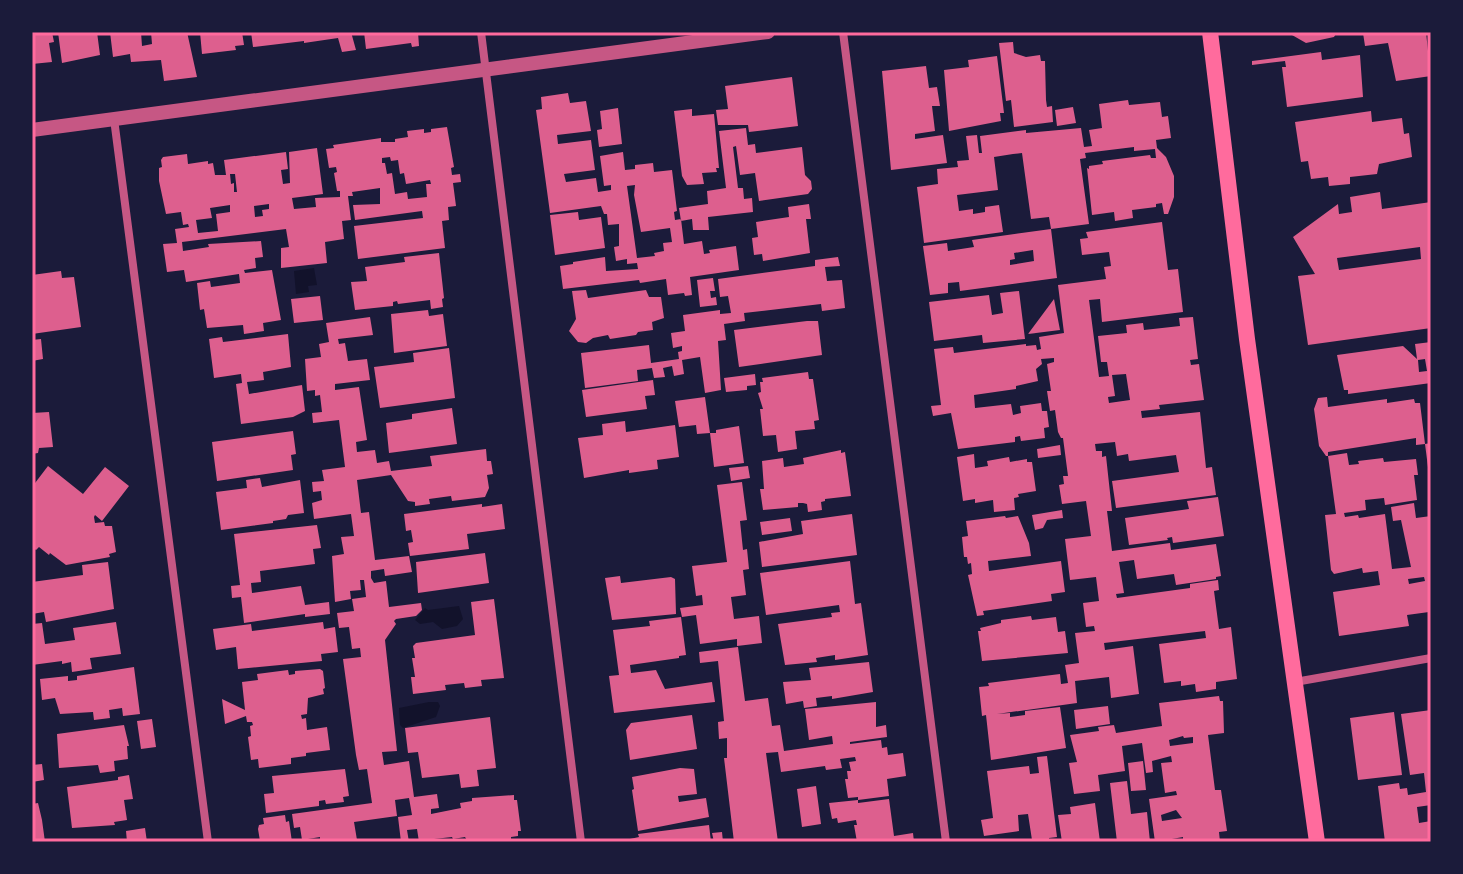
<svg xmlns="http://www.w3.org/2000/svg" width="1463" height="874" font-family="'DejaVu Sans',sans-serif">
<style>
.water{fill:#12122b}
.building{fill:#dd5f8e;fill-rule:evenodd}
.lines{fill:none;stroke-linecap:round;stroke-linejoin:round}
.minor{stroke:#c65784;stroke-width:8}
.tertiary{stroke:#c65784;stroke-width:14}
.secondary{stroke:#ff6b9d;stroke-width:16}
.neatline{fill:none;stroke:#ff6b9d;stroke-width:3}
</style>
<rect width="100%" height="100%" fill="#1b1b3a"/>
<path class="water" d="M314,268l3,17 -9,1 1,6 -13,2 -2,-23z
M459,606l4,13 -6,7 -15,3 -9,-7 -13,2 -5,-4 10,-12 3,2z
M429,702h9l2,4 -4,11 -33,11 -3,-3 -1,-17z"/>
<path class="building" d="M32,32h20l2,10 -5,1 3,19 -20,2z
M58,32h39l3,23 -38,8z
M110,32h31l1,14 10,-2 -1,-12h36l10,45 -33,4 -3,-21 -30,2 -1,-8 -17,3z
M200,32h42l2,13 -9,1 1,4 -34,4z
M251,32h100l5,18 -14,2 -4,-14 -34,5v-2l-51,6z
M364,32h54l1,14 -7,1 -1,-4 -45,6z
M1293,32h44l-3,5 -28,6 -14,-8z
M1380,32l1,3 10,-3h35l2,19 3,-1v26l-35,5 -8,-38 -23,3 -2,-13z
M1013,42l1,11 12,4 14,-2 1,6h4l1,39 1,7 5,-1 1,16 -39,5 -3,-27 -5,1 -7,-58z
M1321,52l1,8 38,-5 3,42 -76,10 -5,-40h4l-1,-6 -33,4v-4z
M997,56l7,57h-4l1,8 -52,10 -5,-61 25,-3 -1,-7z
M926,66l3,22 8,-1 3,19h-8l3,25 -20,3v5l28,-4 4,28 -56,7 -9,-99z
M792,77l6,49 -49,6 -1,-7h-30l-2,-15 12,-1 -3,-23z
M568,93l2,10 16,-2 5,30 -34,4 1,9 33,-4 4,30 -31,4 2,8 30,-4 2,14 13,-2v-5l-7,1 -4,-30 23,-4 2,18 10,-1v-4l18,-2 1,9 18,-2 5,41 -3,1 1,8 6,-1 3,25 18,-3 2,13 6,-1 -1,-3 27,-4 3,24 -49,7 2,18 -7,1 -1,-3 -16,2 -2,-16 -26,4 -1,-3 -76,9 -3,-23 13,-2v-2l32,-5 1,14 32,-2 -1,-6 -10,1v-5l-11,2 -2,-14 5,-1v-22l-11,1 -1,-11h-3l-3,-8 -51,7 -14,-103 6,-1 -1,-12zM635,185l-1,10 7,37 29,-4 2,14 -9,1 1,8 -10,2 1,3 -18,2 -10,-72z
M1128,100l1,5 31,-3 2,15 6,-1 3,22 -15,2 1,8 9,9 8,19v21l-6,17h-4l-2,-11 -6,1v3l-24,3 1,8 -18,3 -1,-9 -22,3 -5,-47 2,1v-3l14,-2 -1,-3 48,-6 1,3h5l-1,-9 -21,2v-4l-49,6 1,5 -6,1 9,65 -38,5 -2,-12 -18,2 -9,-66 -9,1 -19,3 4,33 -41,5 2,16 14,-2v5l12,-2v-5l14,-2 4,27 -79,11 -7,-56 21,-3 -1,-15 21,-2 -1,-6 12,-1 -3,-24 11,-1 2,18h3l-2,-17 46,-6v3l55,-5 3,19 8,-1 -3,-16 13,-2 -3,-24z
M1073,107l3,16 -19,3 -2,-16z
M618,108l4,36 -23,3 -2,-17 5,-1 -2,-18z
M692,109v7l22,-2 5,54h-3l1,4 -15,1 2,11 -17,1 -5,-9 -8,-65z
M1371,111l1,11 30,-4 2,16 5,-1 3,24 -33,7 -2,10 -27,3v7l-21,2 -1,-9 -17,2 -3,-18 -7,1 -6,-40z
M447,127l7,40 -3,1 1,7 8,-1 1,8 -8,1 3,23 -8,1 1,13 -7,1 3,27 -87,11 -4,-33 69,-8 -1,-7 -67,9 -2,-15 27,-1v-16l-28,4 1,4h-5l3,24 -9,1 2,18 -19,3 2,21 -46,5v-20l8,-1 -3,-18 -104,13 1,9 26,-4 -1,-3 53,-3 2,16 -8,1 1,10 -12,2 1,3 27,-3 9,50 -18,3 1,8 -20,3 -1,-9 -36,3 -3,-19 -4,1 -3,-27 13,-2 1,6 29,-4 -1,-9 -53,8 -2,-12 -17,2 -4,-28 14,-1 -2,-14 14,-2 -1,-3 -5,1 -2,-13 -15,2 -7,-33v-13l3,-1 -1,-7 2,-3 24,-3 1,10 20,-3v3l5,-1 2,12h11l-2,-15 62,-8 2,17 -7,1 2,14 7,-1 -1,-31 28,-4 6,46 -31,4 2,11 22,-2 -1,-9 25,-1v-6h-3l-3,-18 3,-1 -1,-5 -7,1 -3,-19 8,-1 -1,-3 48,-7v4h14v-3l13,-2 -1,-6 17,-2v4l7,-1v-3zM390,157l1,4 7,-1 2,14 4,-1 2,11 24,-4 1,4h-5l1,13 -19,2 -1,-7 -12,2 -3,-21 -5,1 -2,-11h-3v-5zM230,174h5l2,18h-3v-9l-3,1zM269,204v5l-7,1 1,6 -8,1 -1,-11zM230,205v7l-14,2 2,17 -20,2 -2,-13 16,-2 -2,-10z
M746,128l2,17 7,-1 1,9 46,-6 3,28 6,6 1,8 -4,5 -49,7 -4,-28 -15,2 -4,-29 -3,1 5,41h5l1,11 8,-1 1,14 -45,5 1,13h-16l-1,-11 -11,2 -2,-13 29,-4 -1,-13 19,-3 -7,-57z
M1380,192l2,17 49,-7v126l-123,17 -10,-69 17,-2 -22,-37 45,-33 1,10 13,-2 -2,-15zM1420,247l1,12 -82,11 -2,-12z
M809,204l2,15h-5l4,34 -47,8 -1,-7 -8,1 -2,-17 6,-1 -2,-15 33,-5 -1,-10z
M578,212l1,8 22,-3 4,31 -50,7 -5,-40z
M1162,222l6,48 10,-1 5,43 -81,10 -2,-23 -11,1 10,77 10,-1 -2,-14h-6l-3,-26 29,-3 -1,-8 17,-2 1,7 36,-4 -1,-8 14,-1 5,42 -8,1 1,5 8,-1 5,36 -45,5 1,4 -19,2 1,7 58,-6 6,56 6,-1 4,28 -100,13 -4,-27 67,-9 -3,-17 -47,6 -1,-7 -11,2 -2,-14 -20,2 1,7h6v6l4,-1 6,55h-5l5,40 58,-8 1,7 45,-6 5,32 -5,1v2l-40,6 -2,-11 -37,5 -3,-19 -15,2 5,31 -8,1 1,4 73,-10v-4l28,-4 1,10 -5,1 5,38 12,-2 6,52 -21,3v7l-20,3 -1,-8 -14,2v-5l-17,2 -5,-39 47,-6 -1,-7 -101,12 1,7 28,-4 6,48 -28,4 -2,-21 -34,4 2,22 -80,11 13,-1v4l15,-2v-4l35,-4 6,41 -75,12 -5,-45 -4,1 -3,-29 10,-1 -1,-3 72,-9 1,10 7,-1 -3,-18 14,-2 -4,-30 20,-2 -1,-5 -8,1 -3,-24 16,-2 -3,-24 -26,3 -5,-41 26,-3 -5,-35 -24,3 -3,-19 5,-1 -1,-8h5l-5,-38h-2l-3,-6 -3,-22 -5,1 -3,-20h4l-4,-27 7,-2v-4l-13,1 1,5 -6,5 2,12 -22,5v3l-42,6 1,13 36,-4 2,11 8,-2 -1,-7 21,-3 1,8h5l2,16 -5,1 1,10 -24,3 -1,-5 -5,1v5l-57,7 -7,-36 -18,3 -2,-10 10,-1 -7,-56 19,-2 1,6 72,-9v2l10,-1 1,5 4,-1 -2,-12 25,-4 -6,-48 48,-6 -2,-12 7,-1 -2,-14 -27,3 -2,-16 8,-1 -2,-6zM1126,374l4,26 -21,3 -1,-6 7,-1 -3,-21z
M1051,229l6,49 -97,13 -1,-9 -11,1v10l-18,2 -7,-49 24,-3 1,8 26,-4 -2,-7zM1033,250l1,11 -24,4v-5l5,-1 -1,-6z
M439,253l5,45 -2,1 1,8 -12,2 -1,-9 -32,4 -1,-3 -4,1v4l-38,4 -4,-28 16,-1 -2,-14 40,-5 -1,-5z
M838,257l2,9 -15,1 2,14 15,-1 3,28 -23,3 -1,-7 -77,9 1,8 -21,3 2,16 -8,1 3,49 -16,3 -5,-36 -18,3 2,14 -10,2 -2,-10 -9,2 2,9 -11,1 -2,-10 -15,2 1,11 -53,7 -4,-35 68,-8 2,18 28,-4 -1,-7 4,-1v-5l-9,2 -2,-15 14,-2 -2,-16 37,-5v4l11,-1 -3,-17 -8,1 -2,-18 97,-13v-6z
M61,271l1,7 12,-1 7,50 -49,7v-59z
M713,278l2,13h-5l1,7 5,-1 1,8 -17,2 -3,-27z
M586,290l2,8 58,-8 3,7h12l3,21 -12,4 1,8 -15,2 -2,3 -26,4 -2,-4 -15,3 -7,5 -8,-1 -9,-11 7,-12 -4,-28z
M1019,291l6,48 -42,4 -1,-8 -48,6 -5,-39 60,-7 3,20 11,-2 -3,-20z
M320,296l3,24 -29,3 -3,-24z
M1054,299l6,31 -32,4z
M428,310l1,6 14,-2 4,32 -53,7 -3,-39z
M370,317l3,18 -35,4 1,5 6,-1 3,18 19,-2 3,21 -35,4v6l24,-3 8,53 -11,2 1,10 18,-2 2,13 12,-2 2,10 41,-5 -2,-10 56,-7 1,12h4l2,13 -6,1 2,13 -4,9 -33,4 -1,-5 -22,3 1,5 -15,2v-4l-7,-1 -17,-26 -34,5 4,33 8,-1 6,48 34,-4 3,16 -27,4 -1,-7 -13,2v7l3,5 12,-2 3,26 32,-4 1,7 -6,6 -20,3 -2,2 2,3 -11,16 12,111 -15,1 2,13 25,-4 5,36 23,-3 2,14 -8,1v5l30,-6 -1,-5 12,-2v-3l42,-3v5h3l4,31h-3v5l-7,1v3l-43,2 -3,-5 -12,2 -1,-2 -18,2 1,3h-16l-2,-13 -10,1 2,12h-8l-3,-25 14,-2 -3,-17 -14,2 2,16 -43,6 3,18 -37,2v-5l-18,3 -2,-13 -6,1 -2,-14 80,-11 -5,-34 -8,1 -3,-15 -13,-96 18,-2 -1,-9 -8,1 -3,-22 -10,1 -2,-15 17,-2 -2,-12 14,-2 -2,-17h-4l1,10 -11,1 1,8 -16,3 -3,-46 12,-2 -3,-17 13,-1 -3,-22 -37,5 -2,-16 10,-3 -1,-9 -8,1 -1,-10 12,-1 -2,-11 23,-3 -6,-47 -26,3 -1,-10 10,-1 -2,-17 -5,1v-6l-8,1 -2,-32 16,-2 -2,-13 10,-2 -3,-19z
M807,321h11l4,34 -83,12 -5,-37z
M288,334l3,33 -28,5 1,8 -17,2 2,12 53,-9 3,26 -12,6 -52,7 -5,-40 6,-1 -1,-9 -27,4 -5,-39 13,-2 1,5z
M41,339l2,20 -11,2v-21z
M1431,342v41l-83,11v-4h-4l-7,-35 66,-9 14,13 -2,-15zM1425,359l2,12 -8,1 -1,-12z
M449,348l6,50 -75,10 -6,-41 40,-5 -1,-9z
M808,372l1,7h4l6,41 -5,1 1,8 -20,2 2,18 -19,3 -2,-17 -13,1 -3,-27h3l-5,-16 3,-1 -1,-10h3l-1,-4z
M755,374l1,11 -9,1v4l-21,2 -2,-14z
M653,380l2,15 -10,1 2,13 -61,8 -4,-27z
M705,397l5,36 -13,1 -1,-9 -17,2 -4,-26z
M1327,397l1,10 59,-8v4l27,-4 1,4h5l5,41 -9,1v-7l-88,14v4l19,-3 2,12 10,-1 -1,-3 25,-3 1,4 32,-3 2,16h-4l3,25 -32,5 -1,-7 -19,2 1,10 -22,3 1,4 13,-2 1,3 26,-4 7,55 19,-2 -10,-47 -8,1 -2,-14 23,-4 2,15 15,-2v88h-3l1,8 -22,3 2,11 -70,10 -6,-44 47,-7 -2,-14 -15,2 -1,-5 -28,6 -3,-4 -6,-55 11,-1 -8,-58h-2l-7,-10 -5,-37 4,-11zM1424,577l1,4 -16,3 -1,-5z
M452,408l5,36 -68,9 -3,-30 26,-4v-5z
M49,412l4,35 -14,1 -1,5 -6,1v-41z
M625,421l1,11 49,-7 4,32 -22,3 1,9 -29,4v-3l-45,8 -6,-40 25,-3 -1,-11z
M739,426l5,37 -30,4 -4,-34h6v-3z
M293,431l3,23 -5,1 2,15 -76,11 -5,-39z
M1431,443v32h-2l-4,-31z
M1060,445l1,10 -23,3 -1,-9z
M841,450v3l4,-1 6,44 -26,3v2l-4,1 1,8 -14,2 -1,-8 -4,-1h-5v4l-35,3 -3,-21h4l-2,-28 21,-3 1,9 20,-3 -1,-6z
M974,454l1,14 13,-2 -1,-5 22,-4 1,5 17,-3v3h5l4,29 -18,3 1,3 -5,1 1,12 -21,2 -1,-12 -18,3v-4l-12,2 -6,-44z
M48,466l35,28 22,-27 24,19 -27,35 -7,-6 -1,2 1,6 9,-1 1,4h7l4,26 -7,2 1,3 -44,8 -16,-12 -1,2 -10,-8 -3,3 -4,-3v-47l2,-3 -2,-10z
M748,466l2,12 -19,3 -2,-13z
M260,478l2,9 38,-7 4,33 -16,2 -2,4 -13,2v2l-52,7 -5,-38 31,-4 -1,-8z
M742,482l5,38 -7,1 3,29 4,-1 2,20 -6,1 3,25 -15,2 3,22 25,-3 3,27 -25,3v-7l-37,5 -4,-29 -14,2 -2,-9 23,-3 -1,-10 -6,1 -4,-30 35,-4 -10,-77z
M1218,497l6,39 -51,7 -1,-6 -5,1 1,2 -39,5 -4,-27 64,-9 -2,-8z
M482,504v3l20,-3 3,25 -38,5 2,15 -59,7 -2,-13 5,-1 -2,-12 -5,1 -2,-17z
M1062,510l1,8 -16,2 -4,8 -8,2 -3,-15z
M852,514l5,41 -95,12 -3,-25 44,-8 -2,-13z
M1005,516l1,2 12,-2 11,27 2,13 -43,5 1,10 72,-10 4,31 -14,2 1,7 -69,10 1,4 -7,1 -9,-41 4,-1 -1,-11 -3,1 -1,-7h-3l-2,-20 6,-1 -2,-15z
M790,518l2,13 -30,4 -2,-13z
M317,525l4,23 -8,1 2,15 -55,7 1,11 -10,1 1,10 49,-7 4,19 24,-3 1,12 -25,3v-3l-61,9 -3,-26 -9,1 -1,-12 9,-1 -6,-51z
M485,553l4,30 -71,10 -2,-31z
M850,561l5,43 6,-1 7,52 -33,5v-5l-19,3 1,4 -32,3 -7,-41 54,-7 -1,-4 9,-1 -1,-7 -73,10 -6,-42z
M108,562l6,47 -68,13 -2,-10 -12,2v-32l51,-7 -1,-10z
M620,576l1,7 50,-6 4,2 1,35 -64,6 -7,-42z
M494,599l10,79 -23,2 1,6 -17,2 -1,-5 -19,2 1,5 -33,4 -2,-17h4l-3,-19h3l-2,-12 3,-3 59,-8 -4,-33z
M1031,616l1,4 24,-3 2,15 7,-1 3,22 -86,8 -4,-30h3l-1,-3 21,-5v-3z
M681,617l5,38 -7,1v2l-49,7 1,8 25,-3 9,19 47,-7 3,20 -101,11 -5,-37 10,-1 -6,-45 37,-4 -1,-5z
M116,622l5,32 -31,4 2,11 -20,3 -1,-10 -9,2v-3l-30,4v-41l10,-1 3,21 30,-4 -2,-12z
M323,622l1,7 11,-2 3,25 -17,2 1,7 -84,8 -2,-22 -20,3 -3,-21 38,-5 1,7z
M738,647l7,54 23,-3 4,28 8,-1 4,26 49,-7 -1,-8 -23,4 -4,-31 71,-7v25l10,-2 1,12 -37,5v2l31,-4 1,8 5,-1 1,8 15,-2 3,23 -19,3 2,17 -31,4v3l31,-4 5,37 19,-3 1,9h-57l-3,-17h3l-1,-5 -18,3 -1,-5 -5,1 -3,-16 29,-3v-3l-10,1 -3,-19h3l-1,-8h4l-2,-9 7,-1 -1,-4 -15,2 2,9 -16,2 -1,-4 -44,6 -3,-20 -12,1 12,89h-44l-10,-84h3v-20l-8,1 -1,-17 6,-1 -6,-60 -18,2 -1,-11z
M869,662l4,30 -41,7v-3l-16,2 1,8 -13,2 -1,-7 -17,3 -3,-22 28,-2 -2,-12z
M134,667l6,47 -17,2 -1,-8 -13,2 1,8 -16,2 -1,-8 -33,2 -5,-16 -13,2 -2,-21 28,-3v5l9,-1v-4z
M320,669l3,2 2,17 -2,1 1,5 -16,4 -1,16 -6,1 1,4 4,-1 1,12 20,-3 3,23 -24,3v3l-15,2v6l-32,4 -1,-9 -7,1 -3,-23 3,-1 -1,-10 3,-1 -1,-3h-5l-1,-6 -21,8 -3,-25 23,11 -3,-28 16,-2 -1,-6 31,-4 1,5 6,-1v-3z
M1219,696l1,5h3l1,32 -16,2 7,55h6l6,41 -8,1 1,10h-37v-5l-28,5 -6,-43 28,-4 -1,-4 -11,2 -4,-30 11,-1 -1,-6 -19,5 1,11 -7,1 -4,-30 -20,3 3,25 -27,4 2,16 -26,3 -5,-31 8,-1 -7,-27 29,-4 -1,-4 16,-2 2,8 46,-7 -3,-23zM1183,736l1,2 9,-1v6l-23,3 -1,-6zM1176,810l6,8 -20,3 -1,-6z
M1108,706l2,18 -34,5 -2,-19z
M1431,710v95l-14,2 2,16 12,-2v21h-46l-7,-56 21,-3 1,6 7,-1 1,7 18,-3 -2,-19 -14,2 -9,-61z
M1394,712l8,63 -44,5 -8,-62z
M692,715l5,34 -67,11 -4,-30 5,-7z
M490,717l6,51 -19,2 2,16 -18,2 -2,-14 -37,4 -4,-26 -10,1 -3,-25z
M152,719l4,28 -15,2 -4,-28z
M124,725l5,21h-2l1,13 -14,2 1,10 -15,2 -2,-8 -39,3 -2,-34z
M1047,756l10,81 -8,1v4l-17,-2 -4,-26 -10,1 1,16 -35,5 -3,-16 12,-2 -6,-47 42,-5 1,8 9,-1 -2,-16z
M1143,761l3,29 -15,1 -3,-28z
M42,764l2,16 -12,2v-17z
M680,768l14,1 3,25 -19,2 1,6 27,-4 3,19 -71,14 -6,-41 2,-1 -2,-12z
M345,769l4,27 -6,1 1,5 -18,2 -1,-4 -6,1v5l-53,7 -2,-19 10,-1 -2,-17z
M129,775l4,24 -9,1 3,20 -13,2 1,3 -43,3 -5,-41 51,-7v-3z
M1127,781l4,33 16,-2 3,30h-33l-7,-59z
M816,786l5,38 -19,3 -5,-38z
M38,803l4,17 3,22h-13v-38z
M1095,803l5,39h-38l-4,-27 13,-1 -1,-7z
M285,815l1,7 3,-1 3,21 -32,-1 -2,-12 1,-4 5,-1 -1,-6z
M709,825l2,17h-81v-3l9,-2 -1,-3z
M145,828l2,14h-20l-1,-11z
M722,832l1,10h-9l-2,-9z"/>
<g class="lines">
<path class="minor" d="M481,32l100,810
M843,32l103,810
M114,119l94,723
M1295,682l136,-24"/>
<path class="tertiary" d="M32,130l736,-98"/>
<path class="secondary" d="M1210,32l37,307 70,503"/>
</g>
<rect width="1463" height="874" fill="none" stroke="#1b1b3a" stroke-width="68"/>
<rect x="34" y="34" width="1395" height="806" class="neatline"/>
</svg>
